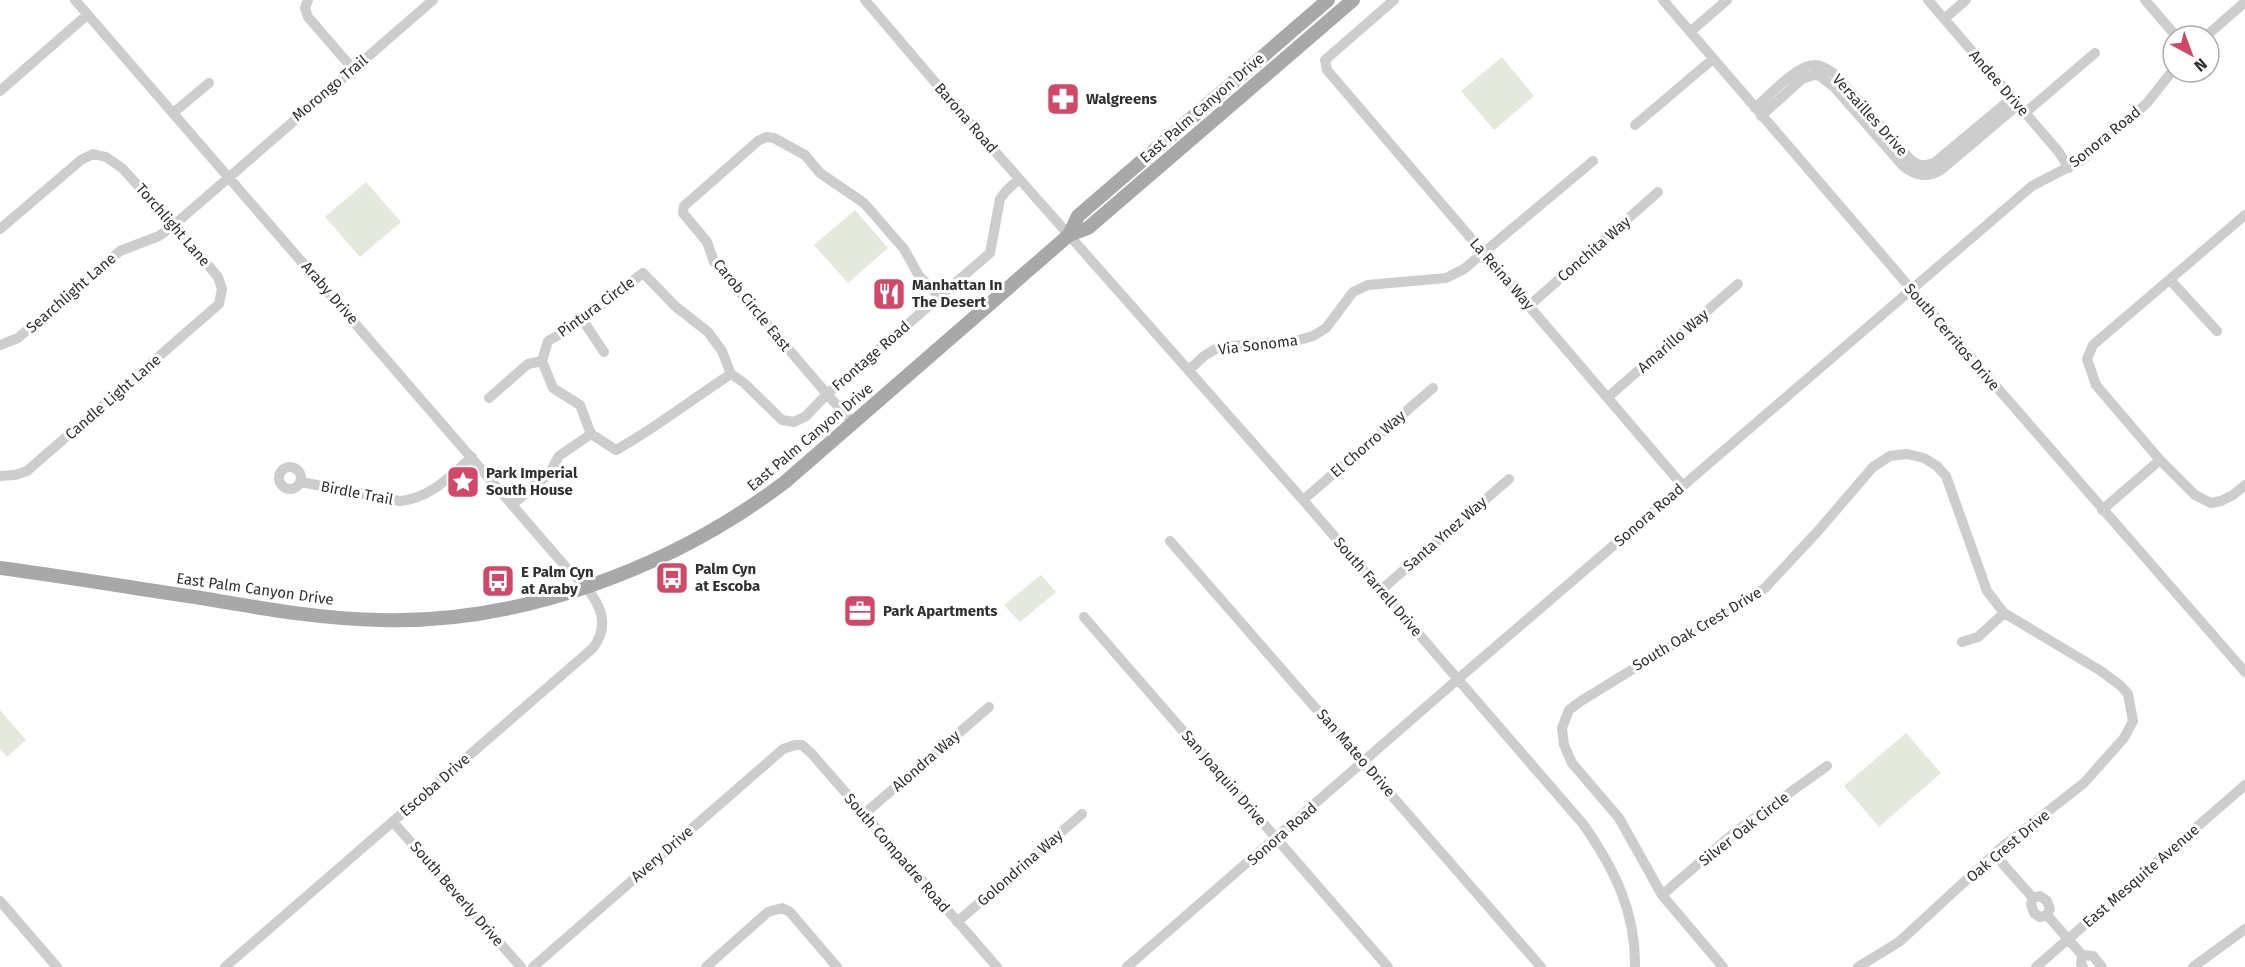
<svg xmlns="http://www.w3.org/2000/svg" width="2245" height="967" font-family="'Fira Sans',sans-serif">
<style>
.green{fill:#e5e8dd}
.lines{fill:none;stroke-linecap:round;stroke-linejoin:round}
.minor{stroke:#cdcdcd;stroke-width:10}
.major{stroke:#a8a8a8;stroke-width:14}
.labels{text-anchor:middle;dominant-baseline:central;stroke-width:6;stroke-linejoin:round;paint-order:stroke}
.street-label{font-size:15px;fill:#303030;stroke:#fff}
.poi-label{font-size:15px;font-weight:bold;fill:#303030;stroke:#fff;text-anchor:start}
</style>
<rect width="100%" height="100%" fill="#fff"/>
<path class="green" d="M1502,57l32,39 -40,34 -33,-39z
M366,182l35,40 -41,35 -35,-40z
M855,210l33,38 -40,35 -34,-38z
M1041,575l15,17 -36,30 -16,-17z
M0,710l26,30 -19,17 -7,-8z
M1906,733l35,40 -62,54 -35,-41z"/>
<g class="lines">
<path class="minor" d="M75,0l490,566c22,22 53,49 28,82l-368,319
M308,0l-3,8 3,9 45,52
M865,0l104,122 334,378 280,324c31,44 53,88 52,143
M1394,0l-69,60 2,10 356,416
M1663,0l249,290 333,382
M1928,0l130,151 11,17
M2145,0l31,36
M1944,19l22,-19
M1690,32l37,-32
M2206,36l39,-34
M0,91l87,-76
M1755,108c13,-11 42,-44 60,-43 8,0 15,6 21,10l74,84c9,8 14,7 24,4l78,-65
M173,113l36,-30
M2025,113l70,-60
M1761,116l41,-37 12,-4 6,1 14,11 69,79c13,10 23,12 38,4l77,-65
M1635,125l78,-66
M2245,215l-152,130 -6,14 9,26 64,75 35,35 16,8 10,-2 12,-6 12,-10
M0,229l81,-69 12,-6 13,3 16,11 52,57 44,52 4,12 -3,15 -192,167 -12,4 -15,1
M643,273l32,33 33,26 14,19 9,23c-39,25 -75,54 -115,76l-25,-16 -11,-29 -27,-17 -11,-27 6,-20 23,-13z
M2170,280l47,51
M1530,305l128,-113
M582,319l22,33
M0,345l18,-7 102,-87 39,-15 15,-11 259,-225
M1189,370l15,-14 15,-9 77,-6 17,-5 13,-8 27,-36 15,-7 78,-7 18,-9 129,-108
M731,374l13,9 38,37 12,2 12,-6 21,-22 -113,-132 -7,-20 -24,-29 1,-7 74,-65 8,-4 8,1 31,17 15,18 44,30 40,46 15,27 21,21
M1608,397l130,-113
M489,398l39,-34 14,-3
M853,423l-26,-29 163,-141 10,-54 6,-8 13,-12
M279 478a11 11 0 1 1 22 0a11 11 0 1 1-22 0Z
M301,482l99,19c31,-3 49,-24 72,-44
M1303,500l130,-112
M513,504l36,-30 10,-18 32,-22
M2102,510l58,-50
M1170,541l371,426
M1381,590l128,-111
M1084,617l304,350
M1962,642l16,-5 26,-24
M864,814l125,-107
M393,822l128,145
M1994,854l39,44
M1662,895l73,-63 92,-66
M2040,896l7,5 3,8 -3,6 -7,2 -6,-4 -3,-9 2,-6z
M0,901l57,66
M2047,915l35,40 11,1 9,11
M957,922l125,-108
M2082,955l-1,9 2,3
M533,967l250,-218 12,-4h7l10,9 185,213
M706,967l62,-55 14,-4 8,4 47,55
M1127,967l331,-288 574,-493 50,-26 65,-57 26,-33
M1723,967l-61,-72 -43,-77 -47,-55 -8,-18 -2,-17 7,-18 12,-9 184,-113 53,-57 55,-64 17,-11 17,-2 17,4 13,8 9,10 41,115 17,22 97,58 20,15 7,8 5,27 -9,17 -40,45 -83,65 -102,94 -41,25
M2036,967l209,-182
M2193,967l52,-38"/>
<path class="major" d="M1069,235l9,-19 250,-216
M0,568c67,9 134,20 201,30 60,10 119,21 180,22 141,4 292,-53 404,-138l284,-247 19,-7 265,-228"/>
</g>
<defs>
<symbol id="pharmacy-square" viewBox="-11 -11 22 22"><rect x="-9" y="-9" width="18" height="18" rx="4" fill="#d14868" stroke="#fff"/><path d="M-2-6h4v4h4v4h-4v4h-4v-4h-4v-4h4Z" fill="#fff"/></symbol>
<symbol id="restaurant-square" viewBox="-11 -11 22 22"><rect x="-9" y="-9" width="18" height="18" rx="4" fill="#d14868" stroke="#fff"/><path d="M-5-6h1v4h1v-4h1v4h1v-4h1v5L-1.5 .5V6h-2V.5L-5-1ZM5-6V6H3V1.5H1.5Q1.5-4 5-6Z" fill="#fff"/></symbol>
<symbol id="sight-square" viewBox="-11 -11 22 22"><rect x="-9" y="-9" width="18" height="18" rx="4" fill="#d14868" stroke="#fff"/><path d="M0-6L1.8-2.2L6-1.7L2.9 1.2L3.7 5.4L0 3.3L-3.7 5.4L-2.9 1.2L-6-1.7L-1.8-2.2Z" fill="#fff"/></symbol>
<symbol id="bus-square" viewBox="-11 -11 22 22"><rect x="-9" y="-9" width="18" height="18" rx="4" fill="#d14868" stroke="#fff"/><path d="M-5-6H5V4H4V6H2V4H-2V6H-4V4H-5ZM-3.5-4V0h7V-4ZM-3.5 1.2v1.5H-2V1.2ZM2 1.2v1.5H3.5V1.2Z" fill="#fff"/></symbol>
<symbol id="office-square" viewBox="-11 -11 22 22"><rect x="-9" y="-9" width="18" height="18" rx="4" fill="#d14868" stroke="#fff"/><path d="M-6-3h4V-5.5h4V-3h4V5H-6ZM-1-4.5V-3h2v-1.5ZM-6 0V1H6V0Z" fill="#fff"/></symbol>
</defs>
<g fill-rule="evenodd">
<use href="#pharmacy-square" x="1044" y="80" width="38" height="38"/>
<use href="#restaurant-square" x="870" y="275" width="38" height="38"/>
<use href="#sight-square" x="444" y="463" width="38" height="38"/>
<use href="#bus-square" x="653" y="559" width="38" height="38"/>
<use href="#bus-square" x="479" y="562" width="38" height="38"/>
<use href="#office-square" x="841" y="592" width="38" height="38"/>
</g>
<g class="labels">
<g class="street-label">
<text transform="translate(1999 83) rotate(49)">Andee Drive</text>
<text transform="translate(330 88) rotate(-40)">Morongo Trail</text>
<text transform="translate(1202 108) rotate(-41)">East Palm Canyon Drive</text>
<text transform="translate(1870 115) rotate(48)">Versailles Drive</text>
<text transform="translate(966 118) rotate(49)">Barona Road</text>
<text transform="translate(2105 137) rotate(-39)">Sonora Road</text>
<text transform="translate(173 225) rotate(49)">Torchlight Lane</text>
<text transform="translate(1594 249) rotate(-41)">Conchita Way</text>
<text transform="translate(1502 274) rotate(49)">La Reina Way</text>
<text transform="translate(71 293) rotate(-41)">Searchlight Lane</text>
<text transform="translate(330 293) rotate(49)">Araby Drive</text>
<text transform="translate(752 305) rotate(51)">Carob Circle East</text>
<text transform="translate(596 307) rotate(-36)">Pintura Circle</text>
<text transform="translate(1952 337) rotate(49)">South Cerritos Drive</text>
<text transform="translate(1673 341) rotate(-41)">Amarillo Way</text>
<text transform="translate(1258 345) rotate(-7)">Via Sonoma</text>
<text transform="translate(871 356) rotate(-41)">Frontage Road</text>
<text transform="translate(113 397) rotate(-41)">Candle Light Lane</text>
<text transform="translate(810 437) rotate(-40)">East Palm Canyon Drive</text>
<text transform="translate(1368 444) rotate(-41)">El Chorro Way</text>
<text transform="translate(357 493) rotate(11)">Birdle Trail</text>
<text transform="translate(1649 515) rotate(-41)">Sonora Road</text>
<text transform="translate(1445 534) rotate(-41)">Santa Ynez Way</text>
<text transform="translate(1378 587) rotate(49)">South Farrell Drive</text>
<text transform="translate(255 589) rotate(8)">East Palm Canyon Drive</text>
<text transform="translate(1697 629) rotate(-31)">South Oak Crest Drive</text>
<text transform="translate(1356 753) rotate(49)">San Mateo Drive</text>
<text transform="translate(926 761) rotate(-41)">Alondra Way</text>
<text transform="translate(1224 778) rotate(49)">San Joaquin Drive</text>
<text transform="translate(435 785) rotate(-41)">Escoba Drive</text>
<text transform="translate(1744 829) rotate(-38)">Silver Oak Circle</text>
<text transform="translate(1282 834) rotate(-41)">Sonora Road</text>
<text transform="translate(2008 846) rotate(-40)">Oak Crest Drive</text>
<text transform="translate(897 853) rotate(49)">South Compadre Road</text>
<text transform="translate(662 854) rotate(-41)">Avery Drive</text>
<text transform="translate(1020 868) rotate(-41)">Golondrina Way</text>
<text transform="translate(2141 876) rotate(-41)">East Mesquite Avenue</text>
<text transform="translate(457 894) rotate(49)">South Beverly Drive</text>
</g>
<g class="poi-label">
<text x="1086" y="99">Walgreens</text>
<text x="912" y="285">Manhattan In<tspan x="912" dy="17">The Desert</tspan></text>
<text x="486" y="473">Park Imperial<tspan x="486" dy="17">South House</tspan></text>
<text x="695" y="569">Palm Cyn<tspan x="695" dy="17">at Escoba</tspan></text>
<text x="521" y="572">E Palm Cyn<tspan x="521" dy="17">at Araby</tspan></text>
<text x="883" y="611">Park Apartments</text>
</g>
</g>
<g transform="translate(2191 54) rotate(139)"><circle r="28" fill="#ffffff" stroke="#acacac" stroke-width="1.5"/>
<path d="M0-4.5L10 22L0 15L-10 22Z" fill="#d14868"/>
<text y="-9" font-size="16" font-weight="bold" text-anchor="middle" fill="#303030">N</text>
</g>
</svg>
